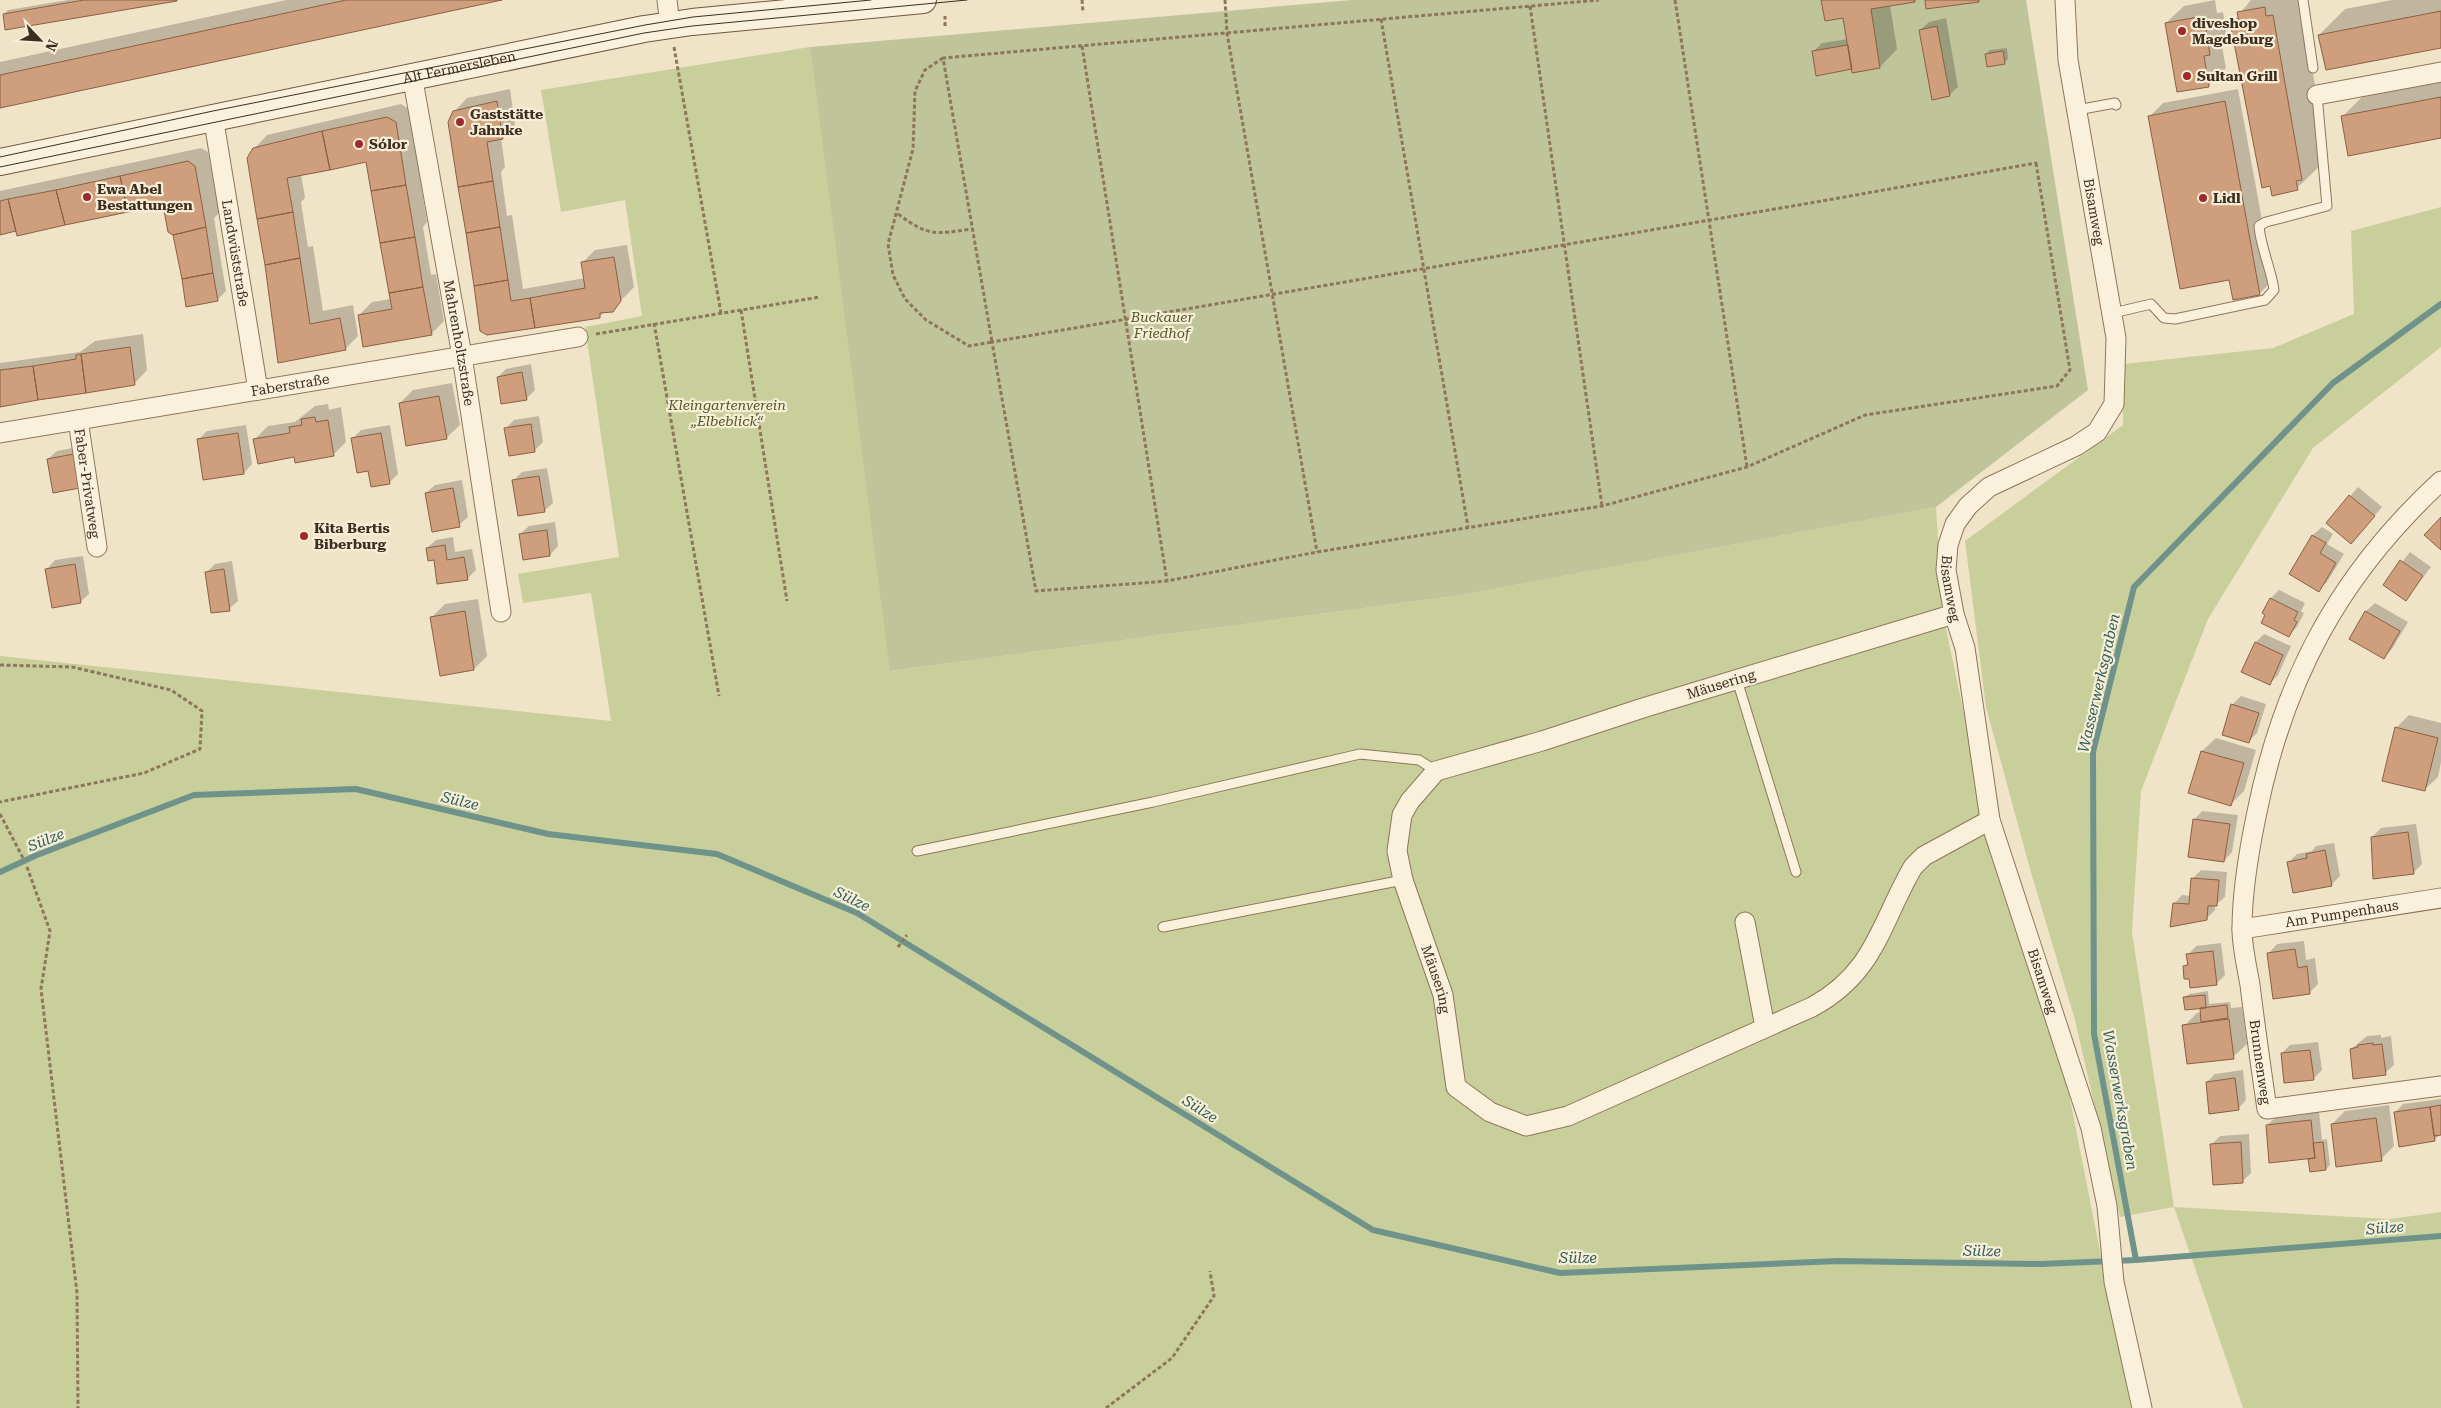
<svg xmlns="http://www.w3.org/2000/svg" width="2441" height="1408" font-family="'Roboto Serif',serif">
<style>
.green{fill:#c9cf9b}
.cemetery{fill:#bfc49a}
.shadow{fill:#0003}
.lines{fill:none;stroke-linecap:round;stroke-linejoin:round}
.stream{stroke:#6f938a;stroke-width:6}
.building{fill:#cf9f7d;stroke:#8d5f41}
.lane-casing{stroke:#8d765c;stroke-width:11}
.street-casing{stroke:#8d765c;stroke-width:21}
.secondary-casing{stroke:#6f573f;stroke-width:28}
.path{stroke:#8d765c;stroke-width:3;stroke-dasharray:4 2.5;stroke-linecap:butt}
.lane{stroke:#faf1dc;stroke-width:9}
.street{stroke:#faf1dc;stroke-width:19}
.secondary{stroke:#faf1dc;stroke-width:26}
.tram{stroke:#3d2e20;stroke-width:1}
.poi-dot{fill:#9e2a2b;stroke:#f7eed8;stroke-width:2}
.labels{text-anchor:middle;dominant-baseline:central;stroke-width:4.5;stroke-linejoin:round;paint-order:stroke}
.poi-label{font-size:14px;font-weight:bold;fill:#3d2e20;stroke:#f7eed8;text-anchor:start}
.street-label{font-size:14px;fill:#3d2e20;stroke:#f7eed8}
.park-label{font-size:14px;font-style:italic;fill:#4d5a26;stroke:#f7eed8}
.water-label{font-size:15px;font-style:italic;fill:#2f5d5a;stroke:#f7eed8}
</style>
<rect width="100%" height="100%" fill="#f0e4c8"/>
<path class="green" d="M810,47l81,624 570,-76 475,-88 7,108 54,255 70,214 64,324h-2131v-752l611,65 -20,-128 -68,10 -5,-29 101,-17 -34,-230 57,-11 -17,-116 -64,12 -20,-122z
M2441,207v140l-128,101 -105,171 -67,172 -9,141 42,275 216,12 51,-7v196h-198l-69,-201 -54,10 -45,-197 -45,-151 -44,-162 -21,-166 158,-116v-61l150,-16 81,-34 -3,-83z"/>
<path class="cemetery" d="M1352,0h674l62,390 -152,117 -475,88 -571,76 -80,-624z"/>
<path class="shadow" d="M68,0h108l-172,14 4,-4z
M286,0h211l-497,106v-44z
M1823,0h92l-25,5 7,44 -17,18 -27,1 -40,-16 9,-9 26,-4 -4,-22z
M2215,0l2,13 6,-1 4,24 -6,5 5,27 -17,18 -43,-63 18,-17z
M2251,0h49l27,153 -5,5 1,5 -26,25 -65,-165z
M2392,0h49v47l-122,-12 26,-26z
M1946,18l12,69 -9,8 -29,-65 9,-8z
M2007,48l1,11 -4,4 -18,-9 4,-4z
M2441,77v60l-99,-20 26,-26z
M510,89l5,36 -14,13 4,29 -4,5 6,44 5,-1 11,74 62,-11 -3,-15 13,-13 32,-5 7,42 -22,23 -7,1 -6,6 -112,17 -33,-222 13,-14z
M2238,89l35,191 -13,13 -30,-15 -80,-162 13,-13z
M401,104l8,5 18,113 -4,5 8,48 5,-1 8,47 -13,13 -72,-19 13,-13 19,-3 -24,-138 -66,13 4,24 -4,4 7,45 5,-1 10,65 30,-6 5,31 -13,13 -66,12 -25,-212 13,-14z
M201,148l7,4 11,61 -5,5 12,73 -9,9 -42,-66 -11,-31 -164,30v-42z
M143,334l4,36 -13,14 -134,22v-43l80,-11 15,-11z
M531,364l4,26 -8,8 -25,5 -4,-26 8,-8z
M452,383l8,42 -14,13 -46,-35 13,-13z
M328,404l1,6 12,-3 5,35 -13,13 -38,1 -40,-17 13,-13 27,-4 20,-16z
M539,416l4,26 -9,9 -28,-23 8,-8z
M246,425l6,39 -8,9 -40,6 -6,-39 9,-9z
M390,425l8,49 -9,9 -20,-13 -16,-32 8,-8z
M83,446l5,32 -40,-19 9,-8z
M547,468l6,35 -9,8 -31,-30 9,-9z
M462,480l6,37 -9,8 -33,-32 9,-8z
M2358,487l24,20 -23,27 -31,-11z
M555,522l3,24 -8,9 -26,3 -4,-24 9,-8z
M2322,527l11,7 -6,10 17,10 -17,28 -8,8 -28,-16 22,-39z
M453,537l2,15 17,-3 4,21 -9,9 -32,-20 -8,-11 9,-8z
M2410,552l21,15 -25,32 -21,-15z
M83,556l6,38 -9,8 -33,-33 8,-9z
M232,561l6,40 -9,8 -22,-37 8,-8z
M2279,590l26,13 -4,8 3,2 -7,14 -9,9 -24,-23 7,-15z
M478,599l9,57 -13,13 -42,-52 13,-13z
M2375,603l33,19 -16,27 -8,9 -33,-20 15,-27z
M2264,634l27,12 -13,29 -9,9 -13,-42z
M2241,696l25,8 -9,29 -9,9 -16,-37z
M2409,715l32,8v39l-3,15 -14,13 -28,-62z
M2216,738l40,12 -12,41 -13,13 -41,-12 12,-41z
M2202,811l36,4 -6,37 -8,9 -30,-41z
M2416,824l6,40 -9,9 -41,-36 9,-9z
M2334,843l6,33 -9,9 -42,-23 8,-8 15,-3 4,-5z
M2201,870l26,2 -2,25 -10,8v5l-9,9 -32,-15 8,-9 9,1 1,-17z
M2304,941l2,19 9,-2 3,26 -9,9 -40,-40 8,-9z
M2221,943l4,32 -9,9 -26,-7 -6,-10 4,-5v-7l8,-9z
M2208,991l1,13 21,-2 1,6 11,-1 5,37 -14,13 -49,-31 13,-13 4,-1v-5l-16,-9 4,-4z
M2381,1035v3l10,-2 3,29 -9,8 -34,-24 16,-13z
M2318,1042l4,28 -9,9 -31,-26 8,-8z
M2243,1070l3,30 -8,9 -31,-27 8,-8z
M2441,1099v35l-7,6 -39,-27 8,-9z
M2389,1105l5,41 -13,13 -49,-35 13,-13z
M2319,1112l3,28 5,-1 3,26 -4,4 -15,2 -2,-14 -42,-32 9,-8z
M2249,1134l2,39 -8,8 -32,-36 9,-9z"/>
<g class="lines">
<path class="stream" d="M0,872l37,-17 157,-60 162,-6 192,45 169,20 140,59 516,317 187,43 278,-12 203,3 95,-4 305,-24
M2136,1260l-42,-226 -1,-282 41,-165 199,-204 108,-79"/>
</g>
<path class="building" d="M84,0h93v1l-172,29 -2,-16z
M346,0h156l-502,108v-33z
M1821,0h94v2l-44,7 9,59 -28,5 -9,-55 -18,3z
M1925,0h54v2l-53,7z
M2265,7l1,9 7,-1 29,165 -6,1 2,9 -26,6 -2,-10 -8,2 -32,-166 9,-1 -2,-9z
M2441,11v37l-115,22 -8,-35z
M2198,17l2,13 6,-1 4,26 -6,1 5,31 -32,5 -12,-69z
M1937,26l13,70 -18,4 -13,-70z
M1848,45l4,24 -36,7 -4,-25z
M2003,51l2,13 -18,3 -2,-13z
M2441,97v41l-93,18 -7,-40z
M497,101l6,38 -16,3 6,39 -35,6 -10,-65 5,-11z
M2225,101l35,194 -27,5 -4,-20 -49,9 -32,-173z
M387,117l9,5 10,63 -35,6 -5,-29 -36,8 -8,-39z
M322,131l8,39 -43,8 6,34 -36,7 -10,-61 6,-10z
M188,161l7,5 11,61 -33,8 -5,-3 -5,-27 -35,7 -8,-36z
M120,176l8,36 -63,13 -9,-35z
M493,181l7,46 -34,6 -8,-46z
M406,185l9,52 -35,6 -9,-52z
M56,190l9,35 -48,11 -9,-37z
M8,199l8,32 -16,4v-34z
M293,212l7,46 -35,7 -8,-46z
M206,227l7,46 -31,6 -9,-44z
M500,227l8,53 -34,6 -8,-53z
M415,237l8,50 -34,6 -9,-50z
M614,257l7,44 -8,11 -13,1v5l-65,10 -5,-30 55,-10 -4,-26z
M300,258l10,66 30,-6 6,32 -68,13 -13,-98z
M213,273l5,28 -32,6 -4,-28z
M508,280l3,21 19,-3 5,30 -48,7 -7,-4 -6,-45z
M423,287l9,48 -69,12 -5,-32 34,-6 -3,-16z
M130,347l5,38 -49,8 -5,-39z
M81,354l5,39 -48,7 -5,-34 43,-7v-4z
M33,366l5,34 -38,7v-37z
M522,372l5,28 -26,4 -4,-27z
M439,396l8,43 -41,7 -7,-43z
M315,417l1,5 12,-2 6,36 -39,7 -1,-6 -36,7 -5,-25 37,-6 -1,-6 13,-2 -1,-6z
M531,424l4,28 -26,4 -5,-28z
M238,433l6,41 -41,6 -6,-41z
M381,433l9,51 -19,3 -3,-16 -11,2 -6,-35z
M74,454l6,34 -27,5 -6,-34z
M539,476l6,36 -27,4 -6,-36z
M453,488l7,39 -28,5 -7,-39z
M2349,495l26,21 -24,28 -25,-21z
M2441,517v33l-17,-15z
M547,530l3,26 -27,4 -4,-26z
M2312,535l14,8 -6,10 16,10 -17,29 -30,-18z
M445,545l2,15 17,-3 4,23 -31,4 -3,-24 -6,1 -2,-13z
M2400,560l23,16 -17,25 -23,-16z
M75,564l6,39 -29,5 -7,-39z
M224,569l6,42 -19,2 -6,-41z
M2270,598l28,14 -4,8 3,2 -8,15 -28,-14 4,-8 -3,-2z
M465,611l9,59 -34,6 -10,-59z
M2365,611l35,20 -16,28 -35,-20z
M2255,642l28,13 -13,30 -29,-13z
M2231,704l28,9 -10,30 -27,-8z
M2395,727l43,11 -13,53 -43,-10z
M2201,751l43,12 -13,43 -43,-13z
M2193,819l37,5 -6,38 -36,-5z
M2408,832l6,42 -41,5 -2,-42z
M2325,850l7,36 -39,7 -6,-31 20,-4 -1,-4z
M2191,878l28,2 -2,26h-9l-1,14 -37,7 3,-24 16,1z
M2295,949l3,19 9,-2 3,28 -37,5 -6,-46z
M2213,951l4,34 -27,3 -1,-9h-5l-1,-13 5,-1 -2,-11z
M2205,995l1,13 -21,2 -2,-13z
M2227,1005l1,13 -27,4 -1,-14z
M2229,1019l5,40 -47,5 -5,-39z
M2373,1043v2l9,-1 4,31 -33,4 -3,-30 8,-2v-2z
M2310,1050l4,30 -30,3 -3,-30z
M2235,1078l4,32 -30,4 -3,-32z
M2441,1105v30l-7,1 -4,-29z
M2430,1107l5,34 -36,6 -5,-35z
M2376,1118l6,43 -46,6 -5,-43z
M2311,1120l4,38 -46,5 -3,-38z
M2241,1142l2,41 -30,2 -3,-41z
M2323,1142l3,28 -16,2 -2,-13 7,-1 -2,-15z"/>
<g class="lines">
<defs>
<path id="lane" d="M2303,0l10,68
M2077,110l38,-7 1,2
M2113,313l38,-9 13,14 11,1 90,-19 9,-10c-3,-22 -13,-41 -15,-64l7,-4 61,-16 -10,-111
M1737,680l59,192
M917,851l236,-49 207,-48 59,6 17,11
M1163,927l240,-47"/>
<g id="street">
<path d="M667,0l3,25"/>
<path id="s1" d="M2065,0l3,60 48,278 -2,66 -17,28 -21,14 -87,41 -21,19 -13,18 -7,21 -2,25 8,44 11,34 25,172 101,308 16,78 7,76 28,126"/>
<path id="s2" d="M412,75l50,281 39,256"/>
<path d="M2317,95l124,-23"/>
<path id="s3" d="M213,116l45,274"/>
<path id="s4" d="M78,420l19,127"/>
<path id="s5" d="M0,433l578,-96"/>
<path id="s6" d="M2441,481c-101,93 -157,197 -184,331 -8,38 -15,78 -15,117 0,18 5,38 8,56 5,41 11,83 17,124l174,-23"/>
<path id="s7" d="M1954,614l-308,93 -104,34 -106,30 -26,30 -8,14 -5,36 6,29 40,115 13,92 34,25 36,14 42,-10 244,-109c63,-34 68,-83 101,-140l11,-11 66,-36"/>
<path d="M1745,922l20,105"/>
<path id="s8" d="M2242,929l199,-31"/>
</g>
<g id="secondary">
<path id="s9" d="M0,162l644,-133 48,-7 231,-22"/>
</g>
</defs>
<use href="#lane" class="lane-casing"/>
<use href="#street" class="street-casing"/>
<use href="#secondary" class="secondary-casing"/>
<path class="path" d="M1082,0l1,13
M1225,0l2,33 90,519
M1675,0l72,467
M1530,6l72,500
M1381,19l87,508
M945,26v-10
M1082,46l85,535
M674,47l47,266
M943,58l-18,12 -10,21 -2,58 -25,95 5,31 12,24 21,21 43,26 23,-4 -49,-284 656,-58
M2036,163l34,207 -13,16 -192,29 -118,52 -145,39 -285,46 -150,29 -131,10 -44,-249 830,-141z
M898,214c31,23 37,20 74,15
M741,310l46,291
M654,323l65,373
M596,334l224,-37
M0,665l72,2 99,23 31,21 -2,38 -56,24 -144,29
M0,814l23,44
M27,867l23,64 -9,58 36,304 1,115
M898,947l9,-12
M1106,1408l66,-50 42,-62 -4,-25"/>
<use href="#lane" class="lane"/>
<use href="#street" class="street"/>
<use href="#secondary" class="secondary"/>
<path class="tram" d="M0,157l213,-46 432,-86 48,-8 178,-17
M0,167l644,-134 48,-7 275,-26"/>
</g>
<g class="poi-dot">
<circle cx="2182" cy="31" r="5"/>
<circle cx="2187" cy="76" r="5"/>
<circle cx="460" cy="122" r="5"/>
<circle cx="359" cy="144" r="5"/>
<circle cx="87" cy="197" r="5"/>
<circle cx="2203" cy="198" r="5"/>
<circle cx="304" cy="536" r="5"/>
</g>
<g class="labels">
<g class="poi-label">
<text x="2192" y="23">diveshop<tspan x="2192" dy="16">Magdeburg</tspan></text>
<text x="2197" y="76">Sultan Grill</text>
<text x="470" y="114">Gaststätte<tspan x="470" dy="16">Jahnke</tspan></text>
<text x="369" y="144">Sólor</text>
<text x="97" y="189">Ewa Abel<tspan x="97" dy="16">Bestattungen</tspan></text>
<text x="2213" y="198">Lidl</text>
<text x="314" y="528">Kita Bertis<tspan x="314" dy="16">Biberburg</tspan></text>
</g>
<g class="street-label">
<text stroke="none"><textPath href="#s9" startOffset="469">Alt Fermersleben</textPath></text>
<text stroke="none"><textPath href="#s1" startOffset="214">Bisamweg</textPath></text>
<text stroke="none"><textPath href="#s3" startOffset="139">Landwüststraße</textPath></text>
<text stroke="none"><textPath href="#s2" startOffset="272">Mahrenholtzstraße</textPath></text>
<text stroke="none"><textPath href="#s5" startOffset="294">Faberstraße</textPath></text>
<text stroke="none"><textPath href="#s4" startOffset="64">Faber-Privatweg</textPath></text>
<text stroke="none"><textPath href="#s1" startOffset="679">Bisamweg</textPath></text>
<text transform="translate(1721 684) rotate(-17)">Mäusering</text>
<text stroke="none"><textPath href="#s8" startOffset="101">Am Pumpenhaus</textPath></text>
<text stroke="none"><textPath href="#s7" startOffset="768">Mäusering</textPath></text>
<text stroke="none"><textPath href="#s1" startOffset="1084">Bisamweg</textPath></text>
<text stroke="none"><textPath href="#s6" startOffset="638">Brunnenweg</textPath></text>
</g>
<g class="park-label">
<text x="1162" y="317">Buckauer<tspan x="1162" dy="16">Friedhof</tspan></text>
<text x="727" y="405">Kleingartenverein<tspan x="727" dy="16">„Elbeblick“</tspan></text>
</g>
<g class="water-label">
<text transform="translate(2099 683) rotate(-77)">Wasserwerksgraben</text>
<text transform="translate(460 801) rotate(13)">Sülze</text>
<text transform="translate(46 840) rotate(-22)">Sülze</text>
<text transform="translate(852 899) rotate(26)">Sülze</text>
<text transform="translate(2120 1100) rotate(80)">Wasserwerksgraben</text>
<text transform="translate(1200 1109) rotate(32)">Sülze</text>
<text transform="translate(2385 1228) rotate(-5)">Sülze</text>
<text transform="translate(1982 1251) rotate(1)">Sülze</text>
<text x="1578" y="1258">Sülze</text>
</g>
</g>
<g transform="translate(40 40) rotate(115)" stroke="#f7eed8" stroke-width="4" paint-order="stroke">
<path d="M0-4L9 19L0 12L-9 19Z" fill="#3d2e20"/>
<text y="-8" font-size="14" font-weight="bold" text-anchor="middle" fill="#3d2e20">N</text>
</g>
</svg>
